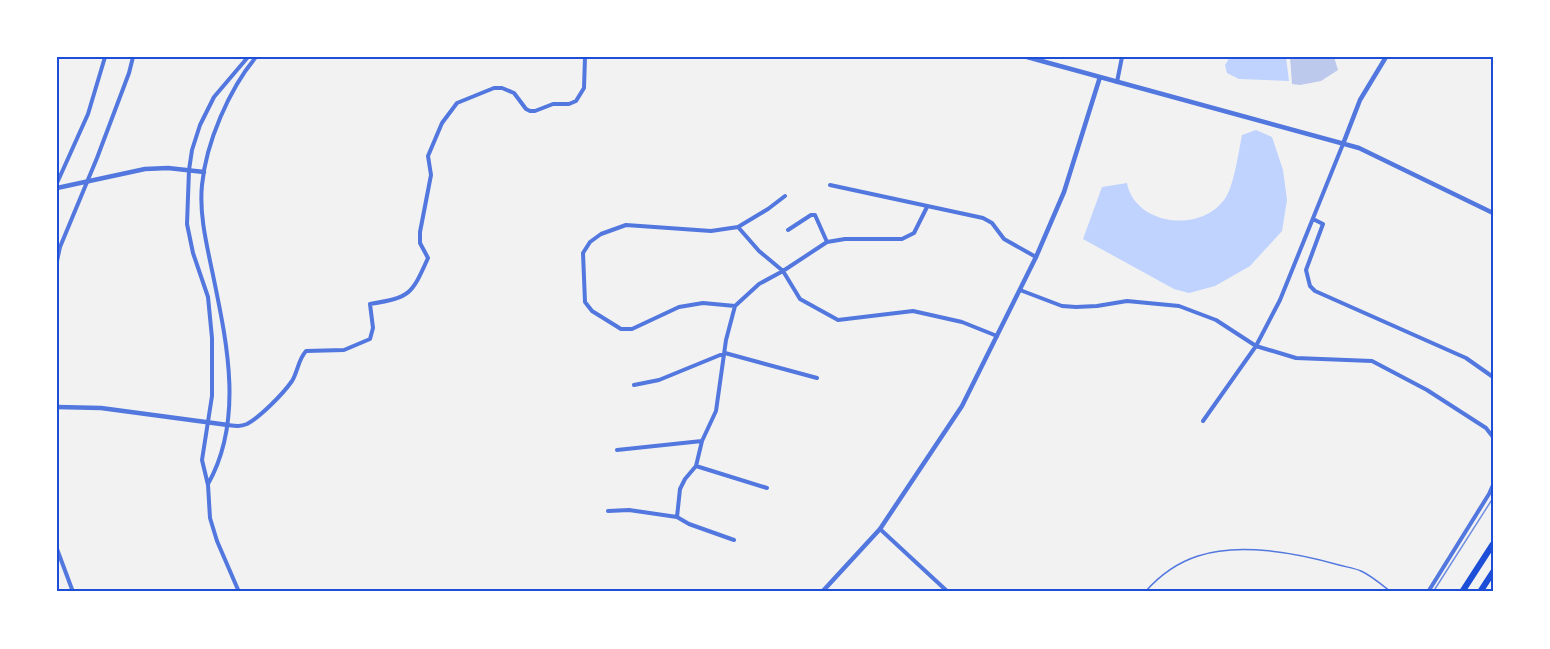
<svg xmlns="http://www.w3.org/2000/svg" width="1550" height="649" font-family="Merriweather,serif">
<style>
.water{fill:#bfd3fe}
.building{fill:#bdc9ec}
.lines{fill:none;stroke-linecap:round;stroke-linejoin:round}
.service{stroke:#5277de;stroke-width:1.5}
.minor{stroke:#5277de;stroke-width:4}
.tertiary{stroke:#5277de;stroke-width:4.5}
.trunk{stroke:#1d4ed8;stroke-width:6}
.rail{stroke:#7290e2;stroke-width:1.5}
.neatline{fill:none;stroke:#1d4ed8;stroke-width:2}
</style>
<rect width="100%" height="100%" fill="#f2f2f2"/>
<path class="water" d="M1230,57h56l3,24 -50,-2 -12,-6 -2,-8z
M1256,130l16,7 11,33 4,30 -5,31 -32,35 -35,20 -26,7 -15,-4 -91,-50 19,-52 25,-4c8,43 76,51 99,14 8,-12 13,-47 16,-62z"/>
<path class="building" d="M1290,57h44l4,13 -17,11 -21,4 -8,-1z"/>
<g class="lines">
<path class="service" d="M1145,592c15,-17 31,-29 53,-36 41,-14 100,-3 141,9 7,2 15,3 22,6 11,5 21,14 30,21"/>
<path class="minor" d="M1117,82l5,-25
M57,183l31,-69 17,-57
M830,185l153,33 9,5 12,16 32,18
M1313,219l10,5 -17,46 4,16 5,5 151,67 27,19
M738,227l21,24 24,20 17,28 38,21 75,-9 49,11 35,14
M788,230l23,-15h4l12,27
M57,261l3,-14 37,-89 32,-85 4,-16
M1020,290l42,16 14,1 21,-1 30,-5 52,5 37,14 40,26 40,12 76,3 55,29 59,38 7,9
M735,306l-32,-3 -24,4 -47,22h-11l-29,-18 -7,-9 -2,-49 7,-11 11,-8 25,-9 85,6 27,-4 30,-18 17,-13
M634,385l25,-5 66,-27 92,25
M1203,421l53,-75 24,-46 63,-156
M228,425c7,1 12,2 19,-1 13,-7 36,-30 45,-43 6,-10 6,-21 14,-30l38,-1 26,-11 3,-11 -3,-24c40,-7 41,-8 58,-46l-8,-15v-11l11,-57 -3,-19 14,-33 15,-20 37,-15h8l12,5 12,16 4,2h5l18,-7h16l7,-3 8,-13 1,-31
M617,450l85,-9
M696,466l71,22
M208,484c36,-64 19,-141 5,-209 -6,-29 -14,-60 -11,-90 4,-42 27,-96 54,-128
M608,511l21,-1 48,7 12,7 45,16
M677,517l3,-28 5,-10 11,-13 6,-25 14,-30 10,-71 9,-34 24,-22 24,-13 44,-29 18,-3h57l12,-6 13,-26
M880,529l68,63
M57,549l16,43
M239,592l-22,-51 -7,-23 -2,-33 -6,-25 10,-64v-58l-4,-41 -15,-44 -6,-29 2,-54 3,-20 8,-25 14,-28 34,-40
M1428,592l61,-98 4,-9"/>
<path class="tertiary" d="M1027,57l332,91 134,65
M1343,144l17,-44 26,-43
M57,188l88,-19 23,-1 36,4
M57,407l44,1 127,17
M822,592l58,-63 82,-123 74,-149 28,-65 36,-115"/>
<path class="trunk" d="M1462,592l31,-48
M1480,592l13,-20"/>
<path class="rail" d="M1433,592l60,-94"/>
</g>
<rect width="1550" height="649" fill="none" stroke="#ffffff" stroke-width="117"/>
<rect x="58" y="58" width="1434" height="532" class="neatline"/>
</svg>
